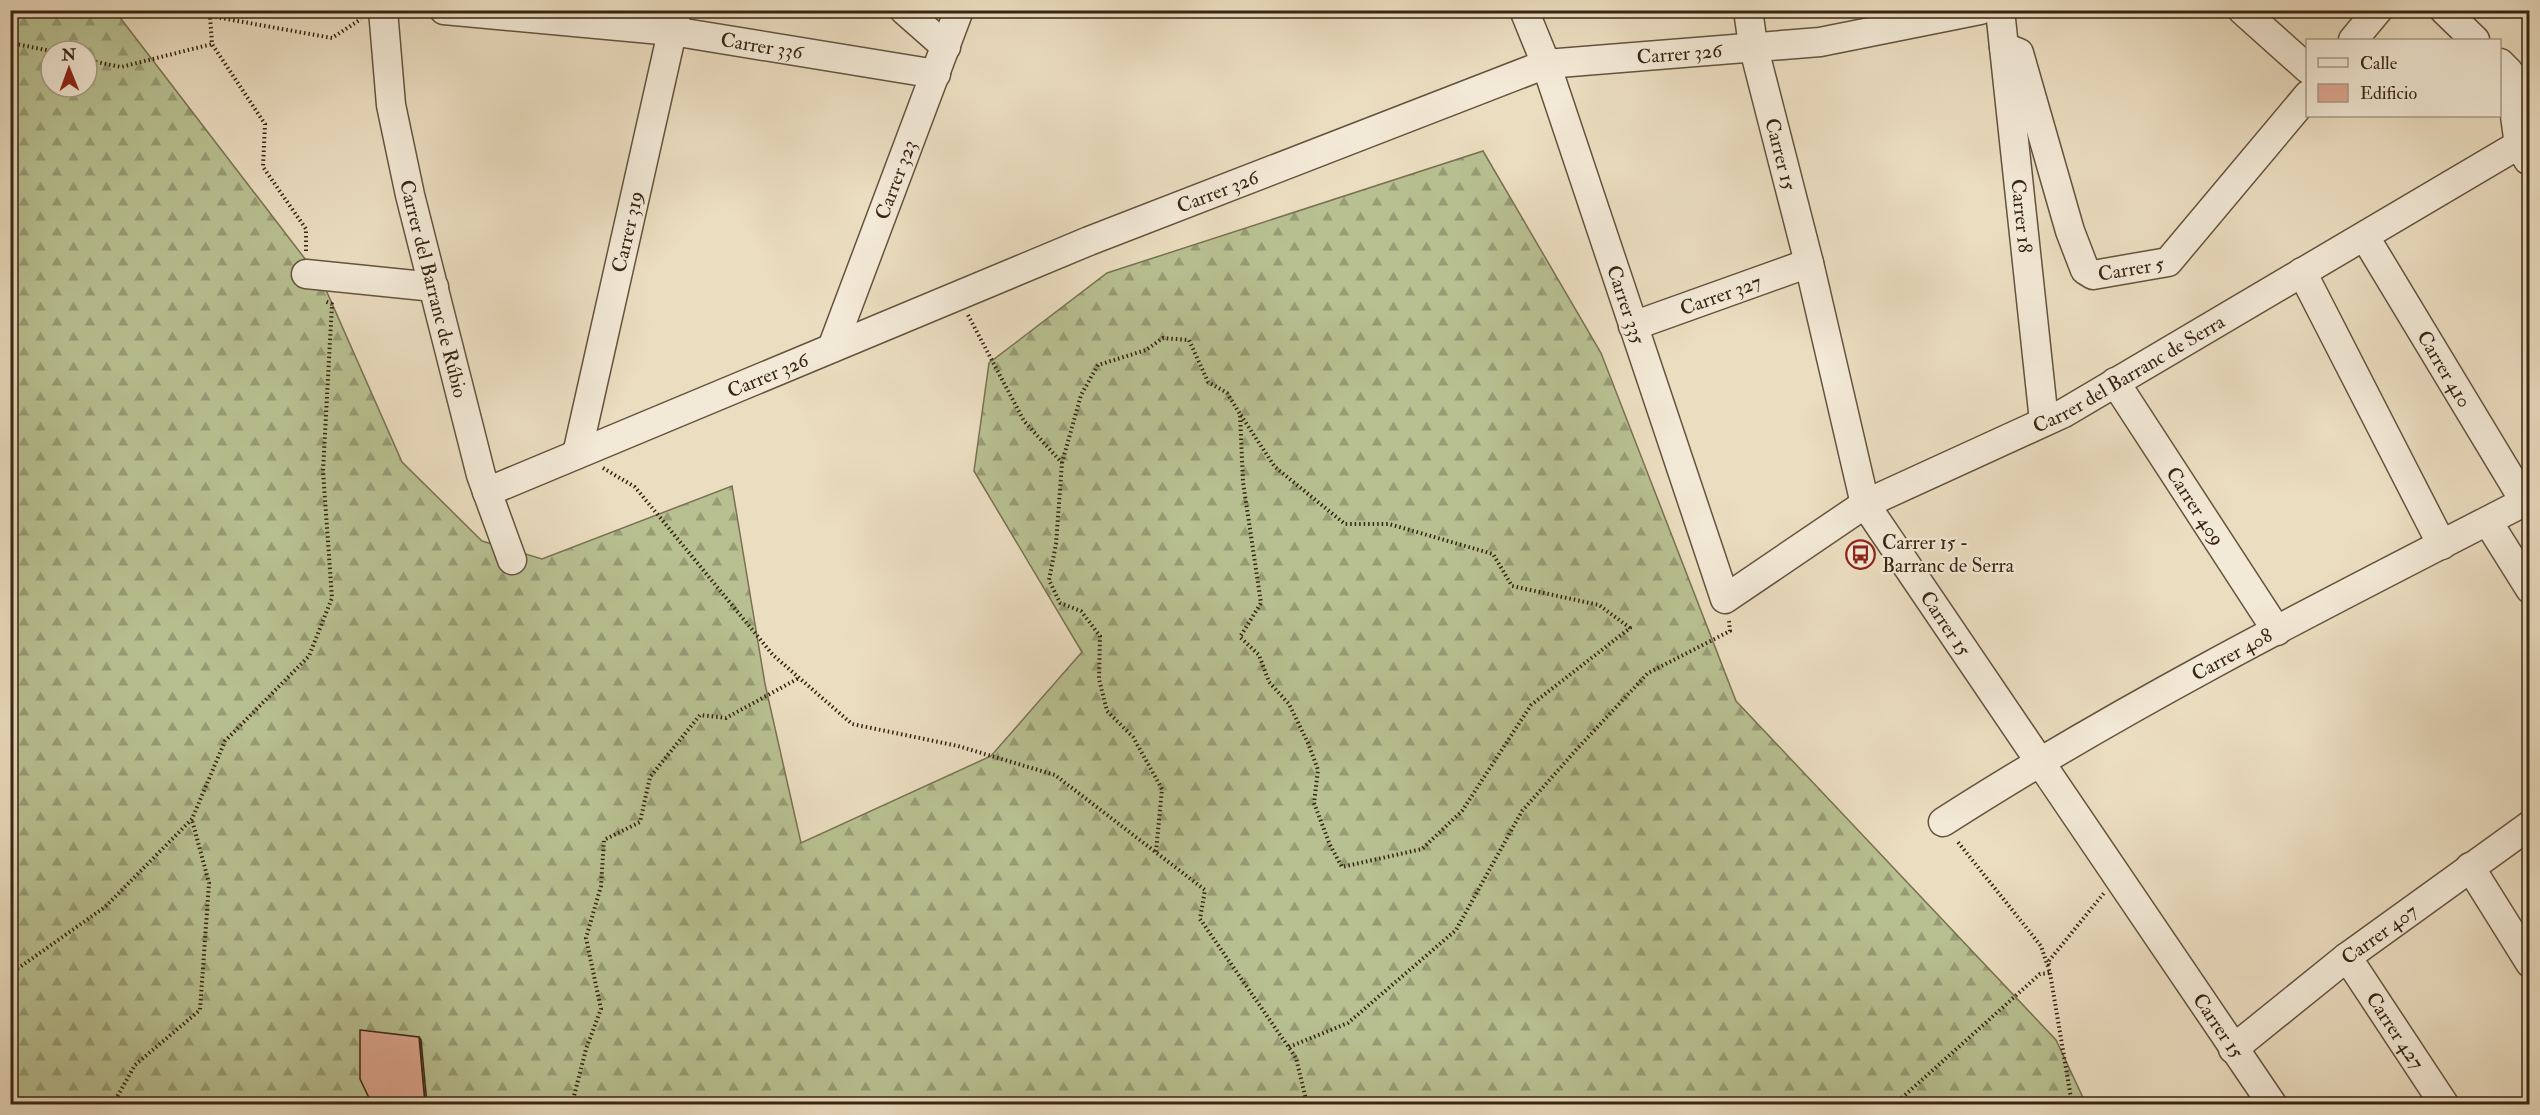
<svg xmlns="http://www.w3.org/2000/svg" width="2540" height="1115" font-family="'IM FELL Double Pica',serif">
<style>
.forest{fill:url(#forest-firs);stroke:#787252;stroke-width:1.5;fill-rule:evenodd}
.lines{fill:none;stroke-linecap:round;stroke-linejoin:round}
.minor-casing{stroke:#65533e;stroke-width:31}
.path{stroke:#382512;stroke-width:4;stroke-dasharray:1.5 3;stroke-linecap:butt}
.minor{stroke:#f2e9d6;stroke-width:28}
.shaded-wall{fill:#9b7465;stroke:#382512;stroke-width:1.5}
.building{fill:#dea690;stroke:#382512;stroke-width:1.5}
.labels{text-anchor:middle;dominant-baseline:central;stroke-width:4.5;stroke-linejoin:round;paint-order:stroke}
.street-label{font-size:20px;fill:#382512;stroke:#f2e9d6}
.poi-label{font-size:20px;fill:#382512;stroke:#f2e9d6;text-anchor:start}
</style>
<defs>
<pattern id="forest-firs" width="22" height="20" patternUnits="userSpaceOnUse" patternTransform="scale(1.5)"><rect width="22" height="20" fill="#b8c091"/><path d="M5 1l3.5 6h-7zM16 11l3.5 6h-7z" fill="#979c75"/></pattern>
</defs>
<rect width="100%" height="100%" fill="#ebddc0"/>
<filter id="stains"><feTurbulence type="fractalNoise" baseFrequency=".00333" numOctaves="4"/><feColorMatrix values="0 0 0 0 .2 0 0 0 0 .09 0 0 0 0 .02 0 0 0 .5 -.17"/></filter>
<radialGradient id="worn" r=".72"><stop offset=".6" stop-color="#630" stop-opacity="0"/><stop offset="1" stop-color="#630" stop-opacity=".3"/></radialGradient>
<path class="forest" d="M10,11h105l207,270 80,181 80,79 60,18 190,-73 33,198 36,159 190,-87 91,-104 -108,-181 15,-108 118,-90 376,-122 118,202 135,348 320,339 30,64h-2075zM51,51h36v36h-36z"/>
<g class="lines">
<defs>
<g id="minor">
<path id="s1" d="M383,10l8,95 19,90 71,280 31,85"/>
<path id="s2" d="M444,10l228,21 264,43"/>
<path d="M904,10l42,37"/>
<path id="s3" d="M1524,10l22,54 179,535 140,-95 199,-91 466,-275"/>
<path id="s4" d="M1748,10l5,35 56,218 56,241 407,600"/>
<path id="s5" d="M2000,10l44,411"/>
<path d="M2242,10l66,59"/>
<path d="M2444,10l31,30"/>
<path d="M2353,40l25,-30"/>
<path id="s6" d="M2004,47l15,6 51,178 15,39 8,5 75,-13 140,-167"/>
<path d="M2500,63l9,9 10,73 9,15"/>
<path id="s7" d="M2365,237l160,265"/>
<path d="M2302,272l140,273"/>
<path d="M306,274l128,13"/>
<path id="s8" d="M1633,326l176,-63"/>
<path id="s9" d="M832,348l127,-338"/>
<path id="s10" d="M2115,382l162,249"/>
<path id="s11" d="M577,454l100,-444"/>
<path id="s12" d="M487,492l602,-251 457,-177 274,-22 160,-32"/>
<path d="M2488,522l42,67"/>
<path id="s13" d="M1943,822c187,-120 388,-221 587,-323"/>
<path d="M2470,867l60,96"/>
<path id="s14" d="M2347,957l97,147"/>
<path id="s15" d="M2233,1049l114,-92 183,-132"/>
</g>
</defs>
<use href="#minor" class="minor-casing"/>
<path class="path" d="M10,53l6,-9 35,7
M87,60l34,7 91,-23
M306,251v-22l-43,-62 2,-43 -53,-80 -2,-28 122,22 29,-19
M968,315l56,106 38,42 -6,81 -7,36 11,23 21,8 19,25 -1,43 8,32 26,26 29,52 -6,63
M1062,463l19,-68 17,-30 48,-15 17,-12 26,2 19,42 19,11 13,21 3,68 18,121 -21,34 19,18 10,27 20,22 19,39 10,27 -4,33 16,42 12,22 80,-18 40,-38 69,-106 99,-77 -31,-23 -87,-19 -19,-32 -104,-30h-44l-70,-57 -35,-53
M603,468l32,19 138,168 79,69 106,22 97,29 150,115 -5,29 96,139 11,46
M2049,965l-1,-3 56,-69
M2050,973l22,131
M10,974l95,-67 87,-88 33,-78 84,-85 23,-58 -9,-127 9,-167 -8,-3
M1289,1047l59,-24 108,-93 66,-119 54,-61 72,-77 82,-42 -1,-10
M113,1104l22,-39 65,-55 9,-127 -17,-63
M572,1104l14,-55 15,-40 -15,-71 15,-52 3,-46 36,-18 10,-45 50,-62 26,3 73,-40
M1895,1104l145,-130 10,-1 -9,-27 -84,-105"/>
<use href="#minor" class="minor"/>
</g>
<path class="shaded-wall" d="M419,1037l2,3 6,64h-2z"/>
<path class="building" d="M360,1030l59,7 6,67h-53l-12,-25z"/>
<defs>
<symbol id="bus-ring" viewBox="-11 -11 22 22"><circle r="9.5" fill="#f2e9d6" stroke="#8f2418" stroke-width="1.5"/><path d="M-5-6H5V4H4V6H2V4H-2V6H-4V4H-5ZM-3.5-4V0h7V-4ZM-3.5 1.2v1.5H-2V1.2ZM2 1.2v1.5H3.5V1.2Z" fill="#8f2418"/></symbol>
</defs>
<g fill-rule="evenodd">
<use href="#bus-ring" x="1844" y="538" width="33" height="33"/>
</g>
<g class="labels">
<g class="street-label">
<text stroke="none"><textPath href="#s2" startOffset="320">Carrer 336</textPath></text>
<text stroke="none"><textPath href="#s12" startOffset="1276">Carrer 326</textPath></text>
<text stroke="none"><textPath href="#s4" startOffset="148">Carrer 15</textPath></text>
<text stroke="none"><textPath href="#s9" startOffset="180">Carrer 323</textPath></text>
<text stroke="none"><textPath href="#s12" startOffset="790">Carrer 326</textPath></text>
<text stroke="none"><textPath href="#s5" startOffset="207">Carrer 18</textPath></text>
<text stroke="none"><textPath href="#s11" startOffset="228">Carrer 319</textPath></text>
<text stroke="none"><textPath href="#s6" startOffset="291">Carrer 5</textPath></text>
<text stroke="none"><textPath href="#s1" startOffset="284">Carrer del Barranc de Rúbio</textPath></text>
<text stroke="none"><textPath href="#s8" startOffset="93">Carrer 327</textPath></text>
<text stroke="none"><textPath href="#s3" startOffset="312">Carrer 335</textPath></text>
<text stroke="none"><textPath href="#s7" startOffset="154">Carrer 410</textPath></text>
<text stroke="none"><textPath href="#s3" startOffset="1086">Carrer del Barranc de Serra</textPath></text>
<text stroke="none"><textPath href="#s12" startOffset="304">Carrer 326</textPath></text>
<text stroke="none"><textPath href="#s10" startOffset="148">Carrer 409</textPath></text>
<text stroke="none"><textPath href="#s4" startOffset="652">Carrer 15</textPath></text>
<text stroke="none"><textPath href="#s13" startOffset="334">Carrer 408</textPath></text>
<text stroke="none"><textPath href="#s15" startOffset="186">Carrer 407</textPath></text>
<text stroke="none"><textPath href="#s4" startOffset="1138">Carrer 15</textPath></text>
<text stroke="none"><textPath href="#s14" startOffset="88">Carrer 427</textPath></text>
</g>
<g class="poi-label">
<text x="1882" y="542">Carrer 15 -<tspan x="1882" dy="23">Barranc de Serra</tspan></text>
</g>
</g>
<rect width="2540" height="1115" fill="none" stroke="#ebddc0" stroke-width="36"/>
<rect x="12" y="12" width="2516" height="1091" fill="none" stroke="#382512" stroke-width="3"/>
<rect x="18" y="18" width="2504" height="1079" fill="none" stroke="#382512" stroke-width="1.5"/>
<rect x="2306" y="39" width="195" height="78" fill="#f2e9d6" stroke="#a89b88" stroke-width="1.5"/>
<rect x="2318" y="58" width="30" height="9" fill="#f2e9d6" stroke="#a89b88" stroke-width="1.5"/>
<text x="2360" y="69" font-size="18" fill="#382512">Calle</text>
<rect x="2318" y="84" width="30" height="18" fill="#dea690" stroke="#a89b88" stroke-width="1.5"/>
<text x="2360" y="99" font-size="18" fill="#382512">Edificio</text>
<g transform="translate(69 69) rotate(359)"><circle r="28" fill="#f2e9d6" stroke="#a89b88" stroke-width="1.5"/>
<path d="M0-4.5L10 22L0 15L-10 22Z" fill="#8f2418"/>
<text y="-9" font-size="16" font-weight="bold" text-anchor="middle" fill="#382512">N</text>
</g>
<rect width="100%" height="100%" filter="url(#stains)"/>
<rect width="100%" height="100%" fill="url(#worn)"/>
</svg>
